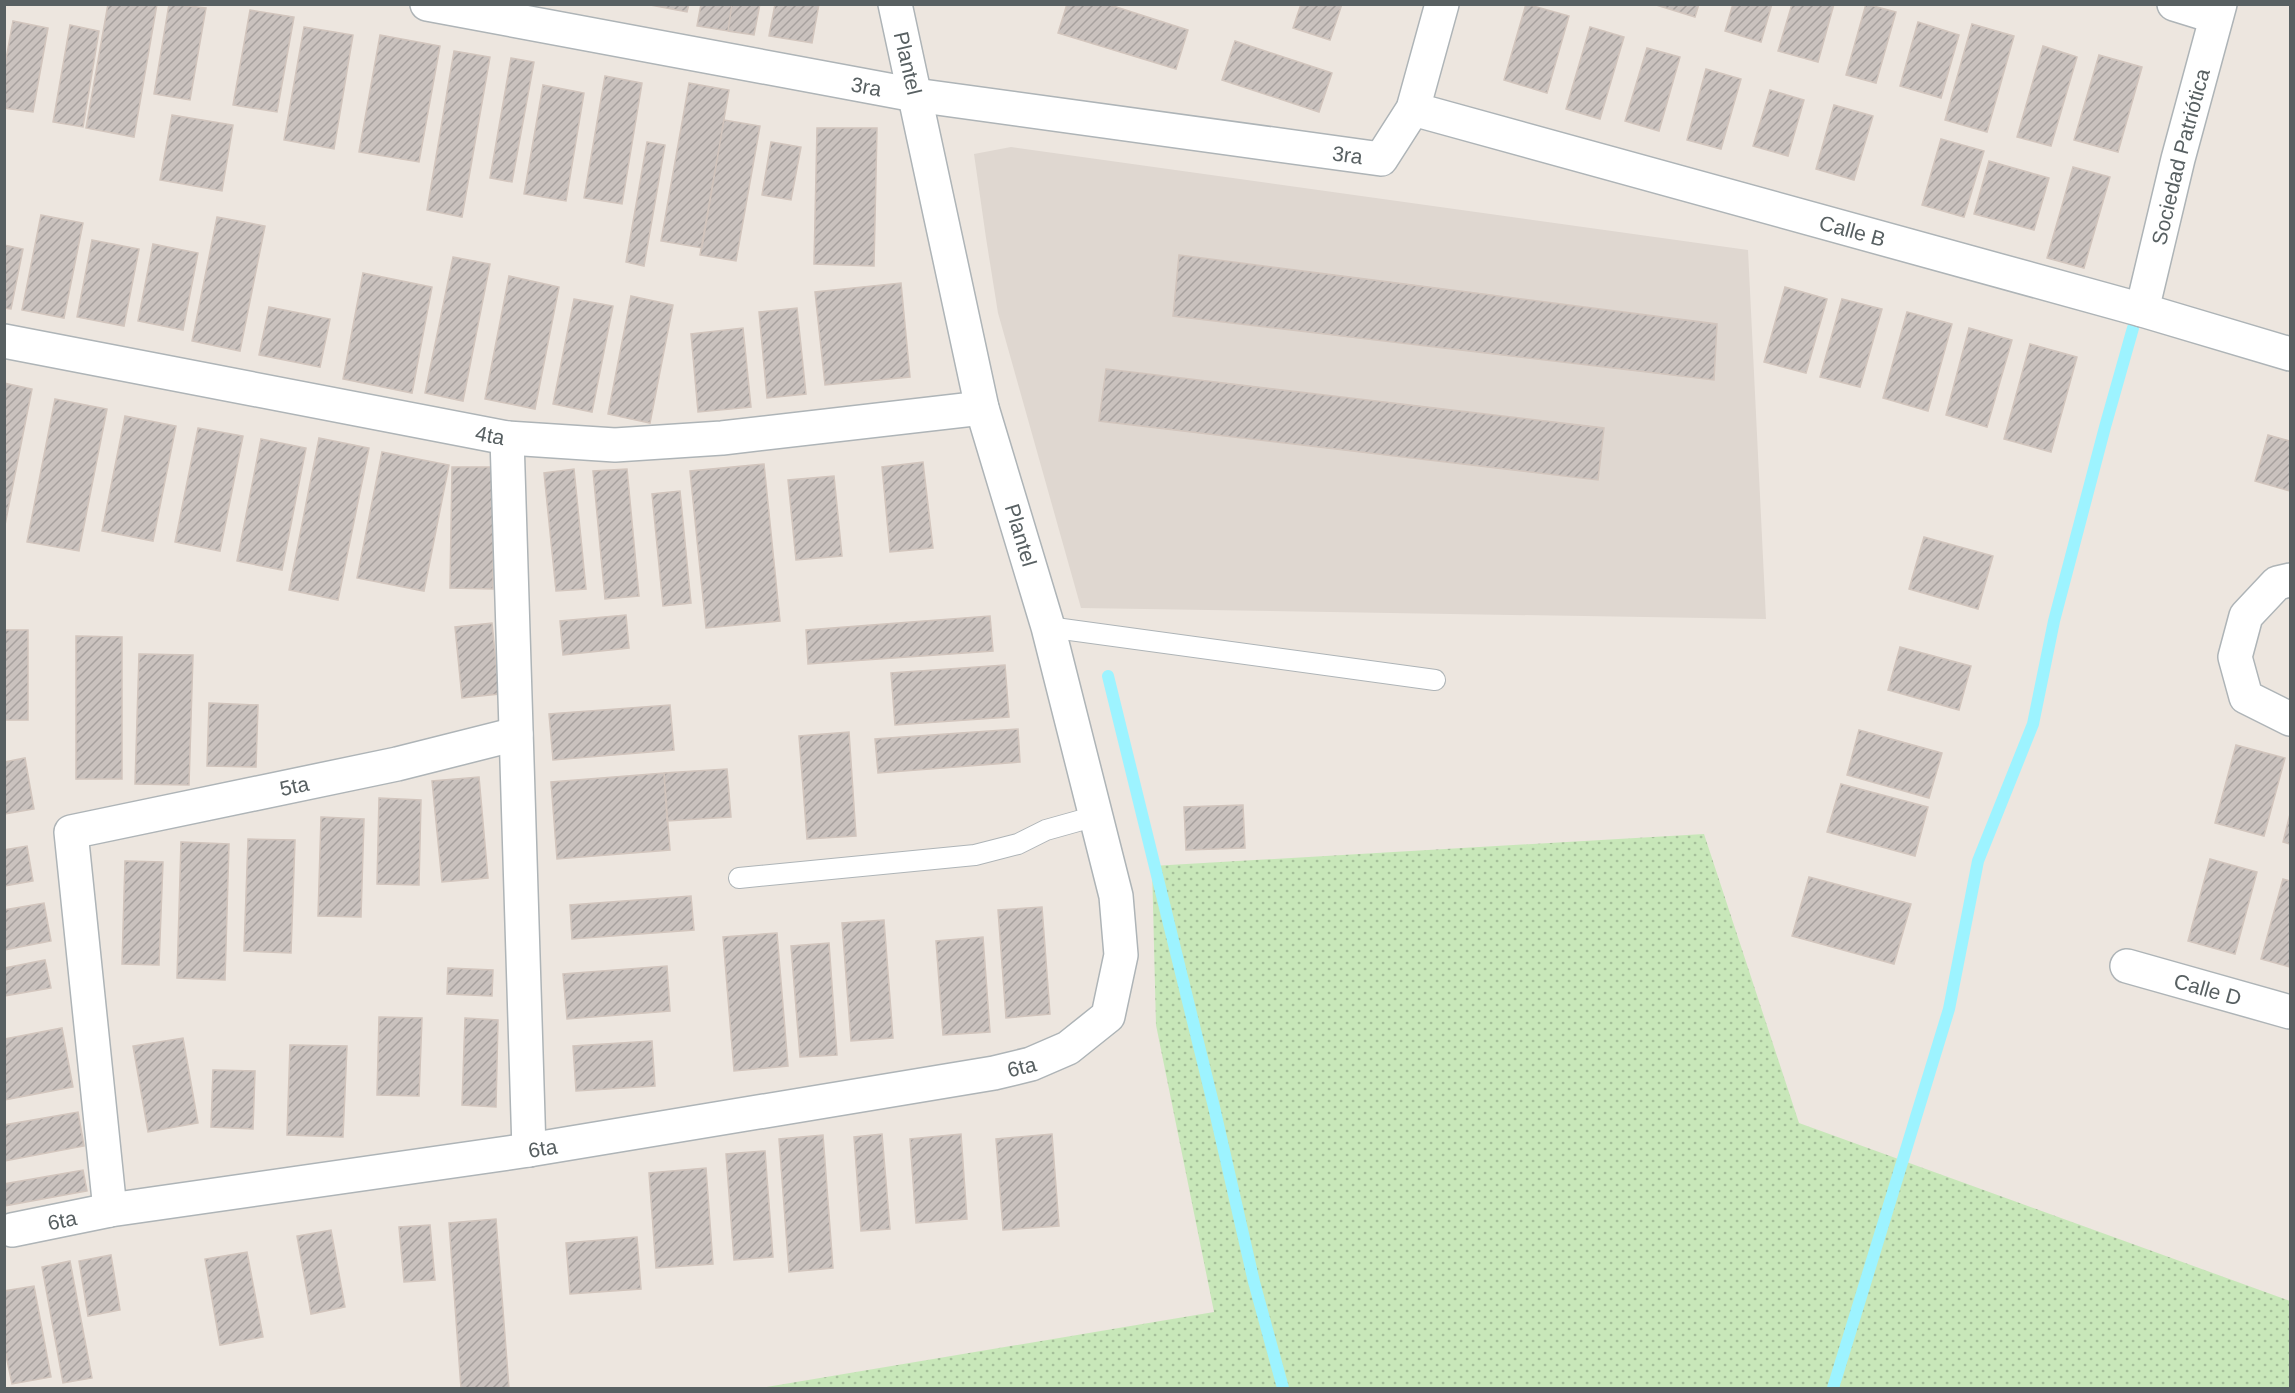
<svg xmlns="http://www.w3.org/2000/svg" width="2295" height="1393" font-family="Arial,sans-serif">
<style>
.education{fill:#dfd7d0}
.grass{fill:url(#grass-dots)}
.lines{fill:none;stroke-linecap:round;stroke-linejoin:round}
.stream{stroke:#9df3ff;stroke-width:12}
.building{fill:url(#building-hatch);stroke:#d2c5bd;stroke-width:1.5}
.service-casing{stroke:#aeb4b7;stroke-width:22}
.minor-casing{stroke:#aeb4b7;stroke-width:36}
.service{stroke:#fff;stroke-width:20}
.minor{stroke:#fff;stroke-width:33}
.labels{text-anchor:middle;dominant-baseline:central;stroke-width:4.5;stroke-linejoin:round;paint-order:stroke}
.street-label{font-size:21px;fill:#586062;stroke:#fff}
</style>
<defs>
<pattern id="grass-dots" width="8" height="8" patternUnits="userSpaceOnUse" patternTransform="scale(1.5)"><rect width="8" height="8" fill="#c8e7b9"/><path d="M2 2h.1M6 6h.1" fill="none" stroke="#a5bf9a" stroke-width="1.8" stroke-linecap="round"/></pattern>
<pattern id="building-hatch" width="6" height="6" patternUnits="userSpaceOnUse" patternTransform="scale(1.5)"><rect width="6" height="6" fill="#cac2be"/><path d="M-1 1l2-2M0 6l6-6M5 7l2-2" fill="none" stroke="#a7a19e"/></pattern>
</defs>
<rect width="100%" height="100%" fill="#ede6df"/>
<path class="education" d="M1011,147l737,103 18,369 -685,-11 -83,-295 -12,-75 -12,-84z"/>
<path class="grass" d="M1704,834l95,289 491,178v87h-1530l454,-76 -58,-287 -4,-159z"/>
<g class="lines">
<path class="stream" d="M1108,676l106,431 40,175 29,106
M1833,1388l116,-379 29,-148 55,-137 21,-103 51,-194 28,-99"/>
</g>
<path class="building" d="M108,4h49l-23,133 -48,-9z
M169,4l37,4 -16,92 -36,-6z
M645,4h44l-2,8z
M701,4h31l-4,27 -31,-5z
M732,4h28l-6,31 -26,-4z
M775,4h44l-7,39 -43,-7z
M1067,4h40l81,26 -12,39 -118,-36z
M1301,4h41l-12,36 -37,-12z
M1526,4l43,12 -22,77 -43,-13z
M1653,4h46l-4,13z
M1733,4h39l-11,38 -36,-11z
M1792,4h42l-16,58 -40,-11z
M1866,4l30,8 -20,71 -30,-8z
M250,10l44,7 -17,95 -44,-7z
M13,21l35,7 -15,84 -29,-4v-38z
M1918,22l41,13 -18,63 -41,-12z
M1972,24l42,12 -27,96 -42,-12z
M70,25l29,6 -16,96 -30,-5z
M304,27l49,8 -19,114 -50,-9z
M1590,27l34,10 -24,82 -34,-10z
M380,35l60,11 -21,116 -60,-10z
M1235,41l97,32 -13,39 -97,-32z
M2043,46l34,11 -26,89 -34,-9z
M1647,48l33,9 -21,74 -34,-10z
M454,51l36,6 -28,160 -35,-7z
M2099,55l43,12 -24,85 -44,-12z
M511,58l23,4 -22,120 -22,-4z
M1706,69l35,10 -20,70 -34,-9z
M605,76l37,7 -20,121 -38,-6z
M689,83l40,7 -27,158 -41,-7z
M543,85l41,8 -18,108 -42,-7z
M1770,90l34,10 -16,56 -35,-10z
M1834,105l39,11 -19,64 -38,-11z
M172,115l61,10 -11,66 -62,-11z
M724,120l36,6 -24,135 -36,-6z
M817,128h60l-3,138 -60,-2z
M1941,139l43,12 -20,66 -42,-12z
M647,142l18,3 -21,121 -18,-4z
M771,142l30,5 -10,53 -29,-5z
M1989,161l60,17 -15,52 -60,-16z
M2073,167l37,10 -26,91 -37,-10z
M41,215l42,8 -19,95 -42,-8z
M217,217l48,9 -25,125 -48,-10z
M92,240l47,9 -15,77 -47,-9z
M153,244l45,9 -15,77 -45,-9z
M4,245l19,4 -12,60 -7,-1z
M1179,255l538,69 -3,56 -541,-64z
M453,257l37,7 -27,137 -38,-8z
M363,273l69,14 -20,106 -69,-14z
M509,276l50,11 -24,122 -50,-10z
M901,283l9,94 -85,8 -10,-93z
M1785,287l42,12 -21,74 -42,-11z
M631,296l42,9 -23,118 -42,-9z
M574,299l39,7 -21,106 -39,-8z
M1842,299l40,10 -22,78 -40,-10z
M269,307l61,12 -10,48 -61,-12z
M797,308l9,86 -39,4 -8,-86z
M1907,312l45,12 -24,87 -45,-13z
M743,328l8,79 -53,5 -7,-78z
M1969,328l43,12 -25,87 -41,-12z
M2030,344l47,13 -26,95 -47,-13z
M1106,369l498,59 -6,52 -499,-59z
M4,383l28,6 -28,141z
M55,399l52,10 -28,142 -52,-9z
M125,416l51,10 -23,115 -51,-10z
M198,428l45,8 -23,115 -45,-9z
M2268,435l22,6v50l-35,-10z
M319,438l50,10 -31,152 -49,-10z
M261,439l45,9 -24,122 -45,-9z
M382,452l67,13 -25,126 -67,-13z
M923,462l10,86 -43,4 -8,-85z
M764,464l16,157 -74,7 -16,-157z
M452,467h42l-1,122 -43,-1z
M574,469l12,120 -30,2 -12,-118z
M627,469l12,127 -34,3 -12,-128z
M834,476l8,80 -46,4 -8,-80z
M680,491l11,112 -28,3 -11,-112z
M1924,537l69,19 -15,53 -69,-20z
M626,615l3,33 -66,7 -3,-34z
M990,616l3,35 -185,13 -2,-34z
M492,623l7,71 -37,4 -7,-71z
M4,630h24v90h-24z
M76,636l46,1v142h-46z
M1900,647l71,19 -12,44 -71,-20z
M139,654l54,1 -4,130 -54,-1z
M1005,665l4,52 -114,8 -4,-52z
M209,703l49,2 -2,62 -49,-1z
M670,705l4,45 -121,10 -4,-46z
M1018,729l2,33 -142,11 -3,-34z
M1859,730l83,23 -13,45 -82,-23z
M849,732l7,104 -49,3 -8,-103z
M2236,745l49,13 -21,78 -49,-13z
M25,758l9,51 -30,5v-52z
M727,769l4,48 -64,4 -3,-48z
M664,773l6,77 -113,9 -6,-77z
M479,777l9,101 -46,4 -10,-101z
M1841,784l87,23 -13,49 -88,-24z
M379,798l42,2 -2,85 -42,-1z
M1243,805l2,43 -59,2 -2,-43z
M2290,814v30l-7,-2z
M321,817l43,2 -3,98 -43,-1z
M248,839l47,1 -4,113 -47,-2z
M181,842l48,2 -4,136 -48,-2z
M27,846l6,35 -29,5v-36z
M2210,859l47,13 -22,82 -47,-13z
M125,861l38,1 -4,103 -37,-1z
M1809,877l102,27 -17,60 -102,-28z
M2283,879l7,2v86l-29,-8z
M691,896l3,34 -122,9 -2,-34z
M44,903l7,38 -47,9v-40z
M1042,907l8,107 -44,4 -8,-108z
M884,920l9,118 -42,3 -9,-118z
M777,933l11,133 -54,5 -11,-134z
M983,937l7,95 -47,3 -7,-94z
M829,943l8,112 -37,2 -9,-111z
M45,960l6,28 -47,8v-28z
M667,966l3,45 -103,8 -4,-45z
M448,968l45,2 -1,26 -45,-2z
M379,1017l43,1 -3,78 -42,-1z
M465,1018l33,2 -2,87 -34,-2z
M62,1028l11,59 -69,13v-61z
M183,1038l15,85 -50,9 -15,-86z
M652,1041l3,45 -79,5 -3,-45z
M290,1045l57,1 -4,91 -56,-2z
M213,1070l42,1 -2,58 -42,-2z
M78,1112l6,34 -80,15v-36z
M882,1134l8,95 -29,2 -7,-94z
M961,1134l6,85 -51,4 -6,-84z
M1052,1134l7,92 -56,4 -7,-91z
M823,1135l10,133 -44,4 -10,-133z
M765,1151l8,106 -39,3 -8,-106z
M706,1168l7,96 -57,4 -7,-95z
M83,1170l4,21 -83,15v-22z
M496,1219l13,169h-48l-12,-165z
M430,1225l5,55 -31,2 -5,-55z
M331,1230l14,77 -34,7 -14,-78z
M637,1237l4,52 -71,5 -4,-51z
M247,1252l16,85 -43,8 -15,-86z
M111,1255l9,55 -32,6 -9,-55z
M70,1261l22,117 -29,5 -21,-116z
M34,1286l17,91 -39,7 -8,-38v-55z"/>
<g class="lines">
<defs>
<path id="service" d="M1048,627l387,53
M739,878l236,-23 43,-11 28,-14 50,-14"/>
<g id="minor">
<path id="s1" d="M427,4l488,91 466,64 32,-50 29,-105"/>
<path d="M2174,4l42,13"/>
<path id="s2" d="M1413,109l729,201 148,44"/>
<path id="s3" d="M2142,310l36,-151 42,-155"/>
<path id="s4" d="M4,341l503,97 108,7 107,-7 260,-30"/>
<path d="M507,438l22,712"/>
<path d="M2290,580l-13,3 -31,33 -11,41 11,40 44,22"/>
<path id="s5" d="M2127,966l163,46"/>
<path id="s6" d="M110,1210l-39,-378 326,-68 119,-30"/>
<path id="s7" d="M12,1230l98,-20 419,-60 465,-77 37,-9 37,-16 40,-32 13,-61 -5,-59 -68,-269 -66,-219 -87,-404"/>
</g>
</defs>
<use href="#service" class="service-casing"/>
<use href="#minor" class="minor-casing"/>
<use href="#service" class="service"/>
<use href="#minor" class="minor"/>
</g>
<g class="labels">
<g class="street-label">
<text transform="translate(908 63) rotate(77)">Plantel</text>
<text stroke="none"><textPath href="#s1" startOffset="447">3ra</textPath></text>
<text stroke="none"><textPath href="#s1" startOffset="933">3ra</textPath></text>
<text stroke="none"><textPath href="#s3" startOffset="158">Sociedad Patriótica</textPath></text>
<text stroke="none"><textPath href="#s2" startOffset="456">Calle B</textPath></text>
<text stroke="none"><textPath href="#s4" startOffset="495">4ta</textPath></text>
<text transform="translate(1021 535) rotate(73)">Plantel</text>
<text stroke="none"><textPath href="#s6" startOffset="608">5ta</textPath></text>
<text stroke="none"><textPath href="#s5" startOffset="84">Calle D</textPath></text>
<text stroke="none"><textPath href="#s7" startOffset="1023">6ta</textPath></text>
<text stroke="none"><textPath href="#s7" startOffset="537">6ta</textPath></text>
<text stroke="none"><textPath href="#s7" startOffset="51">6ta</textPath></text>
</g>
</g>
<rect width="2295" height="1393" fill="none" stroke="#586062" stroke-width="12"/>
</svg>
